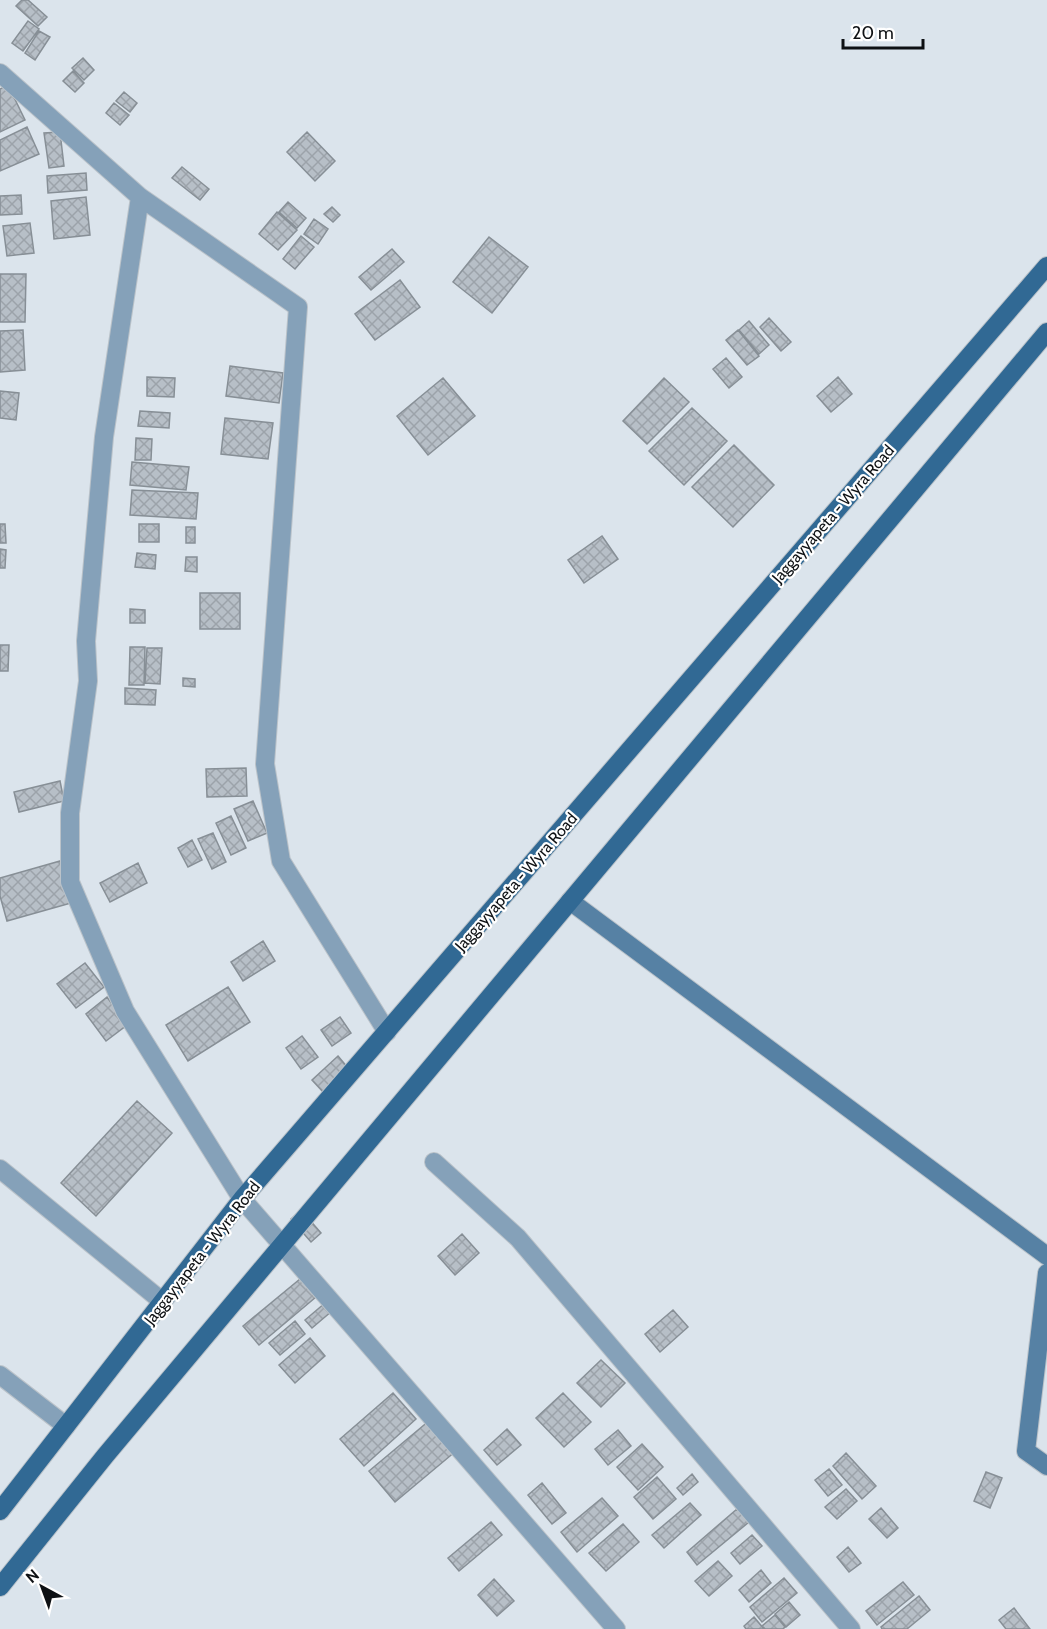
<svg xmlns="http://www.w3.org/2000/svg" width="1047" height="1629" font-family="Cabin,sans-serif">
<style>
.building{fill:url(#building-cross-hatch);stroke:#878f96;stroke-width:1.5}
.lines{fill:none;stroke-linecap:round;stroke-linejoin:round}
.street-casing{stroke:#bac2c9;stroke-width:20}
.secondary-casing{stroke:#bac2c9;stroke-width:20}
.primary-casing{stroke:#bac2c9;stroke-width:20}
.street{stroke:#85a1b9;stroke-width:18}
.secondary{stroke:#5681a4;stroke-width:18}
.primary{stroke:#316994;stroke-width:18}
.labels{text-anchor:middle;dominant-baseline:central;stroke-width:4.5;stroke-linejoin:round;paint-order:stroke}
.street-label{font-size:16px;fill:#0e1114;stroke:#fff}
</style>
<defs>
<pattern id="building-cross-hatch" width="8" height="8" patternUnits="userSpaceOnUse" patternTransform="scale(1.5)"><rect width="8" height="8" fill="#b7bfc7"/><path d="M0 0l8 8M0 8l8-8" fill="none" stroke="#9ca3aa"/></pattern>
</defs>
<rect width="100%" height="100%" fill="#dbe4ec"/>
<path class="building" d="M22,0h6l19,17 -9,9 -22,-20z
M28,21l11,8 -16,22 -11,-8z
M39,31l11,6 -15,23 -10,-7z
M83,58l11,12 -10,10 -12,-12z
M73,71l11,12 -9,9 -12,-11z
M8,85l17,35 -25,12v-43z
M124,92l13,11 -7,9 -14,-11z
M114,103l15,12 -9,10 -14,-12z
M27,127l12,27 -39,17v-31z
M60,132l4,34 -15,2 -5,-35z
M307,132l28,29 -20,20 -28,-29z
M182,167l27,22 -9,11 -28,-22z
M86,173l1,17 -39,3 -1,-17z
M21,195l1,19 -22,1v-19z
M86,197l4,38 -36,4 -3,-38z
M288,202l18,16 -9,10 -18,-16z
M332,207l8,8 -7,7 -9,-8z
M277,212l20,18 -19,20 -19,-16z
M314,219l14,10 -10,15 -14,-10z
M30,223l4,30 -27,3 -4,-30z
M301,236l13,11 -19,22 -12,-10z
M489,237l39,30 -36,46 -39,-31z
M392,249l12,13 -33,28 -12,-13z
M0,274h26l-1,48h-25z
M400,280l20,27 -45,33 -20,-26z
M769,318l22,24 -10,9 -21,-24z
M749,321l20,24 -10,9 -20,-24z
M23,330l2,40 -25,2v-41z
M738,330l21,26 -12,9 -21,-25z
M726,358l16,19 -13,11 -16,-19z
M230,366l53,7 -4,30 -53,-7z
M147,377l28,1 -1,19 -27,-1z
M838,377l14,17 -21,18 -14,-16z
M443,378l32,38 -47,39 -31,-39z
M664,378l25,24 -42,42 -24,-23z
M0,391l19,2 -3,27 -16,-2z
M692,408l35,33 -43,44 -35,-34z
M140,411l30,2 -1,15 -31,-2z
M225,418l48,5 -5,36 -47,-5z
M136,438l16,1 -1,21h-16z
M734,445l40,40 -41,42 -41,-40z
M132,462l57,5 -3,23 -56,-5z
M132,490l66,3 -2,26 -66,-4z
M0,524h5l1,19h-6z
M139,524h20v18h-20z
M186,527h9v16h-9z
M602,536l16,23 -34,24 -16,-23z
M0,549l6,1 -1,18h-5z
M137,553l19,2 -1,14 -20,-2z
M186,557h11v15l-12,-1z
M200,593h40v36h-40z
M130,609l15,1v13h-15z
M0,645h9l-1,26h-8z
M130,647h15l-1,38h-15z
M147,648h15l-2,36 -15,-1z
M183,678l12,1v8l-12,-1z
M125,688l31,2 -1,15 -30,-1z
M246,768l1,28 -40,1 -1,-28z
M60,781l4,20 -45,11 -5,-20z
M253,801l14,32 -19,8 -14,-32z
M231,816l15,32 -15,7 -15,-32z
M213,833l13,29 -14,7 -14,-30z
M192,840l10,20 -14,7 -10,-19z
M60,861l11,42 -64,18 -7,-25v-18z
M138,863l9,20 -37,19 -10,-19z
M263,941l12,20 -32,20 -12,-19z
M85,963l19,24 -28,21 -19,-24z
M228,987l22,35 -62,39 -22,-36z
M107,997l20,28 -21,16 -20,-27z
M340,1017l11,16 -19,13 -11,-16z
M302,1036l16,21 -17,12 -15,-21z
M338,1056l10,12 -25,24 -11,-12z
M137,1101l35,32 -76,83 -35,-33z
M301,1210l20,23 -10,9 -20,-23z
M462,1234l17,19 -24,22 -17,-19z
M300,1279l16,18 -57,48 -16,-19z
M325,1303l7,8 -20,17 -7,-8z
M673,1310l15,17 -28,25 -15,-18z
M295,1321l10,13 -25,21 -11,-12z
M310,1338l15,18 -30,27 -16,-18z
M601,1360l24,23 -24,24 -24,-24z
M393,1393l23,26 -52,47 -24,-27z
M563,1393l28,29 -27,25 -28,-29z
M430,1420l26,31 -61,51 -26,-31z
M507,1429l14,16 -24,20 -13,-15z
M618,1430l13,16 -23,19 -13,-16z
M642,1444l21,23 -25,23 -21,-23z
M846,1453l30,33 -14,13 -29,-33z
M829,1469l13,16 -14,11 -13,-16z
M986,1472l16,6 -12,30 -16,-7z
M692,1474l6,8 -15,13 -6,-7z
M657,1477l19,22 -23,20 -19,-22z
M542,1483l24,30 -14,11 -24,-29z
M846,1489l11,12 -20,18 -12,-12z
M602,1498l16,18 -41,36 -16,-20z
M690,1503l11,12 -37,33 -12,-13z
M881,1508l17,20 -11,10 -18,-19z
M737,1509l12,13 -52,43 -10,-13z
M491,1522l11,13 -43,36 -11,-13z
M623,1524l16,18 -33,29 -17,-18z
M752,1535l10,11 -22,18 -9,-11z
M848,1547l13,16 -12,9 -12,-15z
M718,1561l14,15 -23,20 -14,-15z
M761,1570l10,13 -22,19 -10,-12z
M784,1578l13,15 -35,29 -12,-15z
M494,1579l20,22 -17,15 -19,-21z
M903,1582l11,13 -37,30 -11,-14z
M919,1596l11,14 -23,19h-25l-1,-2z
M789,1602l11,13 -14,12 -11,-13z
M1014,1608l16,21h-24l-7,-9z
M775,1615l10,12 -2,2h-18l-3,-3z
M754,1617l10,12h-18l-2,-3z"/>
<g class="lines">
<defs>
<path id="street" d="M0,73l140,124 158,110 -33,457 16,97 106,171
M140,197l-36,240 -18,204 2,40 -18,132v69l55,129 117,188 374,430
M434,1162l84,76 333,391
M0,1169l163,133
M0,1375l66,51"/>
<path id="secondary" d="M570,901l477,355
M1047,1273l-21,178 21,15"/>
<path id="primary" d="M0,1511l242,-312 805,-933
M0,1587l105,-131 942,-1124"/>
</defs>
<use href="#street" class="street-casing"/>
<use href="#secondary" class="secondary-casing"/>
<use href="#primary" class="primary-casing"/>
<use href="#street" class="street"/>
<use href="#secondary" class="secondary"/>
<use href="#primary" class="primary"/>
</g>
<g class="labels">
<g class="street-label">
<text transform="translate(833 514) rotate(-49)">Jaggayyapeta - Wyra Road</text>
<text transform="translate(516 882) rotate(-49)">Jaggayyapeta - Wyra Road</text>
<text transform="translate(202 1253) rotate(-52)">Jaggayyapeta - Wyra Road</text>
</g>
</g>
<g transform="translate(42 1587) rotate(319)" stroke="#ffffff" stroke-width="4.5" paint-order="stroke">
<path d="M0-4.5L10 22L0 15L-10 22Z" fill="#0e1114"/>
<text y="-9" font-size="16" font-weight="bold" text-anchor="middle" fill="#0e1114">N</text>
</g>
<path d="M843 39v9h80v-9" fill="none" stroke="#0e1114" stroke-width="3"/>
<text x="852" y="39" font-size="18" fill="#0e1114" stroke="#ffffff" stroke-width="4.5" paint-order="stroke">20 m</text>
</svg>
